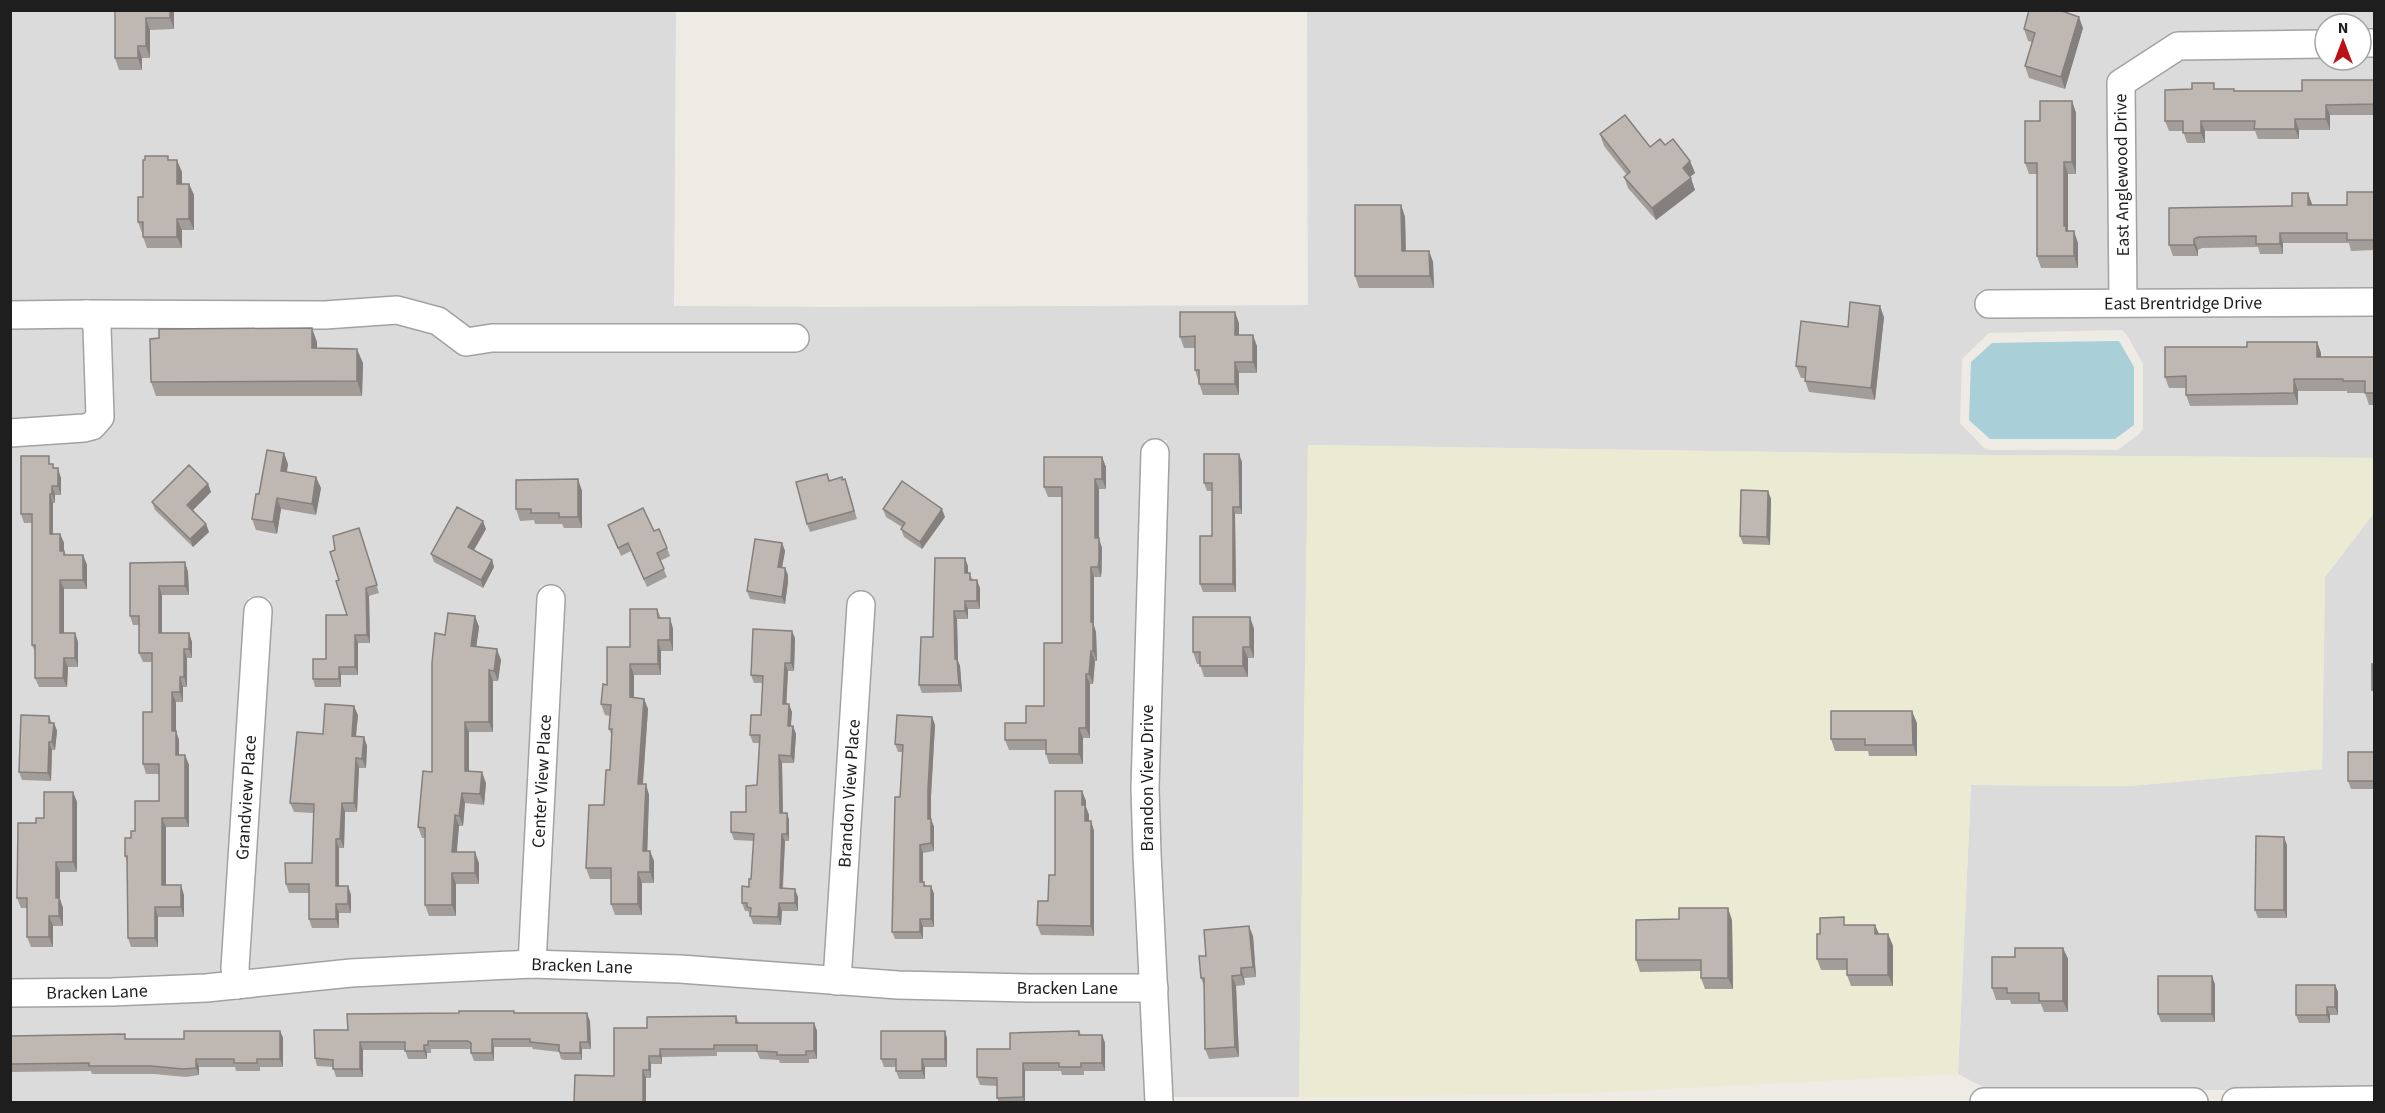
<svg xmlns="http://www.w3.org/2000/svg" width="2385" height="1113" font-family="'Source Sans 3',sans-serif">
<style>
.residential{fill:#dcdbdb;fill-rule:evenodd}
.farmland{fill:#eaebd2}
.water{fill:#a9cfd8}
.lines{fill:none;stroke-linecap:round;stroke-linejoin:round}
.minor-casing{stroke:#a2a2a2;stroke-width:30}
.minor{stroke:#fff;stroke-width:27}
.wall{fill:#a39d99}
.shaded-wall{fill:#85807d}
.building{fill:#beb7b2;stroke:#85807d;stroke-width:1.5}
.labels{text-anchor:middle;dominant-baseline:central;stroke-width:4.5;stroke-linejoin:round;paint-order:stroke}
.street-label{font-size:18px;fill:#1e1e1e;stroke:#fff}
</style>
<rect width="100%" height="100%" fill="#eeebe5"/>
<path class="residential" d="M10,11h666l-2,295 150,1 484,-2 -1,-294h1067v19l-13,1v-7h-36v7l-210,41 -3,217 -134,2v25l396,-1v153v-10l-390,-3 -676,-10 -9,652h-129l-13,-309 10,-348h-23l-10,315 8,220h-166l-127,-6 24,-375 -22,-2 -25,376 -145,-12 -137,-5 19,-363 -23,-2 -19,365 -274,20 24,-372 -23,-2 -24,376 -112,7h-101zM2122,330l5,5 16,29v65l-4,5 -21,16h-128l-6,-2 -24,-25 2,-64 27,-26z
M2361,56h13v233h-239l-2,-199 48,-31 144,-2v3h36z
M2374,513v574l-150,3h-235l-31,-16 13,-289 158,1 193,-17 3,-192z
M532,977l77,1 132,7 157,13 245,2 5,102h-1137l-1,-96 217,-6 124,-14z"/>
<path class="farmland" d="M1308,445l676,10 390,3v55l-49,64 -3,192 -193,17 -158,-1 -13,289 -388,20 -271,3z"/>
<path class="water" d="M2119,341l15,26v58l-19,14h-125l-21,-19 2,-58 21,-19z"/>
<g class="lines">
<defs>
<g id="minor">
<path d="M2361,43h13"/>
<path d="M2123,302l-2,-219 57,-37 147,-2"/>
<path id="s1" d="M1989,304l385,-2"/>
<path d="M87,314l238,1 72,-5 41,11 28,21 26,-4h303"/>
<path d="M10,315l77,-1 7,5 3,8 3,90 -8,9 -8,2 -74,5"/>
<path d="M1155,453l-10,335 2,66 12,248"/>
<path id="s2" d="M532,964l19,-365"/>
<path id="s3" d="M837,981l24,-376"/>
<path id="s4" d="M237,985l-2,-17 23,-357"/>
<path id="s5" d="M10,993l102,-1 94,-4 145,-15 181,-9 148,5 218,16 131,3h125"/>
<path d="M1984,1102h210"/>
<path d="M2236,1102l138,-2"/>
</g>
</defs>
<use href="#minor" class="minor-casing"/>
<use href="#minor" class="minor"/>
</g>
<path class="wall" d="M115,10h59v19l-24,1v28h-8v12h-23l-4,-12z
M2083,28l-18,61 -36,-11 -4,-12 7,-24 -4,-1 -4,-12z
M2374,80v35h-44v15h-31v9h-41l-3,-8h-50v12h-18l-4,-12h-14l-4,-10 51,-32h18l1,2h67z
M2072,101l4,12v61h-8v57l10,12v25h-37l-4,-12v-82h-8l-4,-11 15,-42z
M1600,134l50,13 15,-2 25,16 5,12 -5,4 5,13 -39,30 -28,-32 -4,-11 3,-2 -23,-29z
M170,160l12,12v12h7l5,11v35h-12v18h-35l-4,-11v-4h-1l-4,-11 5,-25z
M2374,192v58l-23,1 -2,-8h-66v11h-23l-2,-7 -56,1 -4,2v6h-25l-4,-11 123,-39 16,-13 4,12h35z
M1401,205l4,12 1,34h23l4,11 1,26h-75l-4,-12z
M1884,317l-9,83 -66,-8 -4,-11v-3h-4l-5,-12 52,-39z
M1239,323v12l18,11v27h-18v22h-36l-8,-25v-22h-11l-4,-11z
M317,342v6l46,15 -1,33h-206l-5,-14z
M2317,342l4,11v4h53v48h-5l-4,-12h-18v-2h-49v14l-108,1 -4,-11v-7h-17l-4,-11 82,-30z
M1102,457l4,10v22h-7v50l3,9v22l-1,7h-7v49l2,6 1,29h-2l-2,23h-3v54h-7v26h-34l-3,-10v-4h-37l-4,-10 39,-34 18,-63v-146h-14l-4,-10z
M1242,462v52h-7l1,78h-33l-3,-8 12,-48v-45h-5l-3,-8z
M51,464l10,14v17h-6v8h-2v31h7l4,9v8l2,4h17l4,10v24h-23v44h11l3,9v25h-10l-1,20h-28l-4,-9v-26l-3,-7v-122h-8l-3,-9z
M288,464l-1,8 34,16 -5,27 -35,-6 -4,25 -21,-4 -4,-11 7,-25z
M827,474l3,7 12,-1 6,7 9,32 -47,13 -3,-8z
M578,479l4,12v37h-18l-2,-4h-27l-1,-4 -14,1 -4,-12z
M208,484l3,8 -19,19 14,13 3,8 -16,15 -38,-37 -3,-8z
M1768,491l3,8 -1,46 -27,-1 -3,-8z
M883,509l62,8 -23,32 -18,-12 -3,-8 1,-2 -16,-10z
M608,525l46,6 13,17 3,8 -10,5 7,16 -20,10 -16,-36 -10,5z
M359,528l20,65 -10,3 1,47h-12v32h-17v12h-26l-2,-8 13,-20 21,-44 -8,-35 -4,-30z
M486,529l-12,21 18,10 2,7 -11,21 -49,-26 -3,-8z
M782,543l3,8 -3,16 3,1 3,7v7l-3,22 -35,-5 -3,-8z
M185,562l3,10 1,23h-27v38h27l3,9v16h-5v29h-4v15h-7v29l3,9v15h6l4,10v62h-23v58l18,10v22h-26v30h-27l-3,-9 -1,-76 -2,-6 6,-18 4,-7 24,-30v-27h-13l-3,-10 9,-52v-50h-9l-4,-9v-28h-6l-3,-9v-53z
M968,566v7l12,15v21h-12v10h-11l1,42 2,5 2,26 -40,1 -3,-8 14,-48z
M657,609l4,9h9l3,11v22h-12v24h-27v23l10,1 4,10 -5,75 6,11 -2,56h3l4,10v22h-12v32h-27l-4,-11v-25h-21l-4,-11 18,-63 6,-35 2,-34 -3,-7 1,-13 -5,-1 -4,-11 6,-19 23,-38z
M475,616l4,11 -3,19 25,14 -3,21h-5v51h-24v39l17,12 -2,22 -19,-2 -2,23h-4l-3,26 23,11v21h-23v32h-27l-4,-11v-67h-3l-4,-11 14,-55 13,-137z
M1250,617l4,12v29h-6v19h-44l-4,-13h-3l-4,-12z
M795,638l-1,33h-6l-2,33 6,8 -1,14h2l3,8 -2,29h-12l1,50h4l2,7v21h-4l-2,48 15,8v14h-16l-1,14 -28,-1 -3,-9 -2,-4h-3l-3,-8 9,-24 3,-38 -20,-1 -3,-8 15,-20 11,-27 3,-42h-7l-3,-8 11,-20 2,-32h-9l-3,-8z
M358,715l-2,21 8,1 3,9 -1,22h-7l-2,44h-12l-1,36h-5v38h9l3,9v18h-12v15h-27l-3,-9v-26h-20l-3,-9 26,-21 2,-50 -20,-1 -4,-9z
M49,716l3,7h2l3,8 -2,19h-3l-1,31 -29,-1 -3,-8z
M932,717l3,8 -4,71v23l3,8v24l-11,2v29l3,4h5l3,8v33h-11v12h-28l-3,-7 11,-180h-5l-3,-8z
M1917,723v33h-48l-1,-5h-33l-4,-12z
M2374,752v37h-23l-3,-8z
M1082,791l4,10v6l3,8v6h2l3,10v105l-53,-1 -4,-10 11,-24 7,-26z
M73,792l4,10v70h-17v27l3,9v18h-10v21h-22l-4,-10v-29h-6l-4,-10 19,-75 8,-5z
M2287,845v73h-29l-3,-8z
M1679,919l53,1 1,69h-28l-4,-11v-7l-61,1 -4,-12z
M1847,925l32,9h9l5,12v40h-42l-4,-11v-5h-26l-4,-11 3,-25z
M1253,936l3,41 -12,1 1,7 -9,1 3,71 -30,2 -4,-10 -1,-63 -3,-8z
M2063,948l5,11v53h-24l-3,-8h-30l-1,-4h-14l-4,-12 23,-31z
M2215,984v38h-54l-3,-8z
M2335,985l3,7v23h-8v8h-31l-3,-8z
M515,1013l75,8 1,28h-9v11h-18l-3,-1 -2,-7 -26,-3 -1,-2h-38v14h-20l-3,-8v-4h-40v4h-4v6h-19l-3,-9h-42v27h-27l-3,-10 -16,-1 -2,-8 33,-28z
M736,1016l3,7h75l3,8v28h-8v4h-29l-1,-3 -19,-1 -3,-7h-40v4l-55,1v7h-11v14h-5v24h-71v-27l39,1 33,-48z
M280,1031l3,7v29h-23v4h-24l-1,-4h-36v8l-13,2 -32,-3h-62l-1,-3 -81,1v-36l117,3h57z
M1079,1031l2,4h21l3,8v28h-21v4h-22l-1,-4h-36v31h-26l-2,-4v-12l-17,-1 -3,-8 33,-28z
M947,1038v29h-22v12h-26l-3,-8v-4h-12l-3,-8z"/>
<path class="shaded-wall" d="M170,10h4v19l-4,-11z
M2079,17l4,11 -18,61 -4,-12z
M146,18l4,12v28l-4,-12z
M138,46l4,12v12l-4,-12z
M2072,101l4,12v61l-4,-12z
M2326,105l4,10v15l-4,-11z
M2295,119l4,11v9l-4,-10z
M2201,121l4,10v12l-4,-10z
M177,160l5,12v23l-5,-11z
M1690,161l5,12 -8,6 -4,-11z
M2064,162l4,12v58l2,11 -6,-17z
M1691,178l4,12 -39,30 -4,-12z
M189,184l5,11v35l-5,-11z
M2308,193l4,11v12l-4,-11z
M1401,205l4,12 1,45 -4,-11z
M177,219l5,11v18l-5,-11z
M2074,231l4,12v25l-4,-12z
M2280,233l3,10v11l-3,-10z
M2194,239l4,11v6l-4,-11z
M1429,251l4,11 1,26 -4,-12z
M1880,306l4,11 -9,83 -4,-12z
M1235,312l4,11v23l-4,-11z
M312,328l5,14v20l-5,-14z
M1253,335l4,11v27l-4,-11z
M2317,342l4,11v15l-4,-11z
M357,349l6,14 -1,33 -5,-15z
M1235,362l4,11v22l-4,-11z
M2294,379l4,12v14l-4,-12z
M284,453l4,11 -3,18 -4,-11z
M1239,454l3,8v52l-2,-7z
M1102,457l4,10v22l-4,-10z
M58,468l3,10v17l-3,-9z
M316,477l5,11 -5,27 -4,-11z
M578,479l4,12v37l-4,-11z
M1095,479l4,10v50l3,9 -1,29 -3,-10 -3,-29z
M208,484l3,8 -21,21 -3,-8z
M52,486l3,9v8l-3,-9z
M1768,491l3,8 -1,46 -3,-8z
M50,494l3,9v40l-3,-9z
M277,498l4,11 -4,25 -4,-12z
M1233,507l2,7 1,78 -3,-8z
M942,509l3,8 -23,32 -2,-7z
M483,521l3,8 -15,26 -3,-8z
M206,524l3,8 -16,15 -3,-8z
M60,534l4,9v18l-4,-10z
M782,543l3,8 -4,23 -3,-7z
M83,555l4,10v24l-4,-9z
M965,558l3,8v15l-3,-8z
M492,560l2,7 -11,21 -2,-8z
M185,562l3,10 1,23 -4,-9z
M1091,567l3,10v49l2,6 1,29 -4,-10 -2,-29z
M785,568l3,7v7l-3,22 -3,-7z
M60,580l4,9v53l-4,-9z
M977,580l3,8v21l-3,-8z
M159,586l3,9v47l-3,-9z
M366,588l3,8 1,47 -3,-8z
M965,601l3,8v10l-3,-8z
M954,611l3,8 1,42 2,5 2,26 -3,-7 -4,-26z
M475,616l4,11 -4,30 -4,-11z
M1250,617l4,12v29l-4,-11z
M670,618l3,11v22l-3,-11z
M792,631l3,7 -1,33 -3,-8z
M75,633l3,9v25l-3,-9z
M189,633l3,9v16l-3,-9z
M355,635l3,8v32l-3,-8z
M658,640l3,11v24l-3,-11z
M1243,647l5,11v19l-5,-11z
M184,649l3,9v29l-3,-10z
M497,649l4,11 -3,21 -4,-10z
M1091,651l4,10 -2,23 -4,-10z
M64,658l4,9 -1,20 -4,-9z
M785,663l3,8 -2,41 -3,-8z
M630,664l4,11v33l-4,-11z
M339,667l2,8v12l-2,-8z
M489,670l4,11v51l-4,-10z
M1086,674l4,10v54l-4,-10z
M180,677l3,10v15l-3,-10z
M172,692l4,10v29l3,9v25l-3,-10 -4,-24z
M644,699l4,10 -6,85 -4,-10z
M789,704l3,8 -2,22 -2,-8z
M354,706l4,9 -3,30 -3,-9z
M1912,711l5,12v33l-4,-11z
M932,717l3,8 -4,71v31l-3,-8v-30z
M465,722l4,10v50l-4,-11z
M54,723l3,8 -2,19 -3,-8z
M793,726l3,8 -2,29 -3,-7z
M1079,728l4,10v26l-4,-10z
M364,737l3,9 -1,22 -4,-9z
M49,742l3,8 -1,31 -3,-8z
M185,755l4,10v62l-4,-9z
M779,755l3,8 1,57 -3,-7z
M356,758l3,10 -2,44 -3,-9z
M482,772l4,11 -2,22 -4,-11z
M646,784l3,11 -2,67 -4,-11z
M1082,791l4,10v6l3,8v16l-4,-10 -3,-16z
M73,792l4,10v70l-4,-10z
M462,793l3,10 -2,23 -4,-10z
M342,803l3,9 -1,36 -4,-9z
M787,813l2,7v21l-2,-7z
M455,815l4,11 -3,37 -4,-11z
M162,818l4,9v68l-4,-10z
M931,819l3,8v24l-3,-8z
M1091,821l3,10v105l-3,-10z
M782,834l3,7 -3,55 -2,-8z
M2284,837l3,8v73l-3,-8z
M336,839l3,9v47l-3,-9z
M920,845l3,8v37l-3,-8z
M650,851l4,10v22l-4,-11z
M475,852l4,11v21l-4,-11z
M56,862l4,10v27l3,9v18l-4,-10 -3,-18z
M638,872l4,11v32l-4,-11z
M452,873l4,11v32l-4,-11z
M181,885l3,10v22l-3,-10z
M348,886l3,9v18l-3,-9z
M931,886l3,8v33l-3,-8z
M795,889l3,8v14l-3,-8z
M779,903l3,8 -1,14 -3,-8z
M336,904l3,9v15l-3,-9z
M155,907l3,10v30l-3,-9z
M1728,908l4,12 1,69 -5,-11z
M49,916l4,10v21l-4,-10z
M920,919l3,8v12l-3,-7z
M1875,925l5,11 -5,-2z
M1249,926l4,10 3,41 -3,-10z
M1888,934l5,12v40l-5,-11z
M2063,948l5,11v53l-5,-11z
M1241,968l3,10 1,7 -4,-10z
M1232,976l4,10 3,71 -4,-10z
M2212,976l3,8v38l-3,-8z
M2335,985l3,7v23l-3,-8z
M2327,1007l3,8v8l-3,-8z
M587,1013l3,8 1,28 -3,-7z
M814,1023l3,8v28l-3,-8z
M280,1031l3,7v29l-3,-8z
M945,1031l2,7v29l-2,-8z
M1102,1035l3,8v28l-3,-8z
M492,1039l2,8v14l-2,-8z
M360,1042l3,8v27l-3,-8z
M580,1042l2,7v11l-2,-7z
M424,1045l3,8v6l-3,-8z
M660,1049l2,8v7l-2,-8z
M649,1056l2,8v14l-2,-8z
M196,1059l3,8v8l-3,-7z
M922,1059l3,8v12l-3,-8z
M1023,1063l2,8v31h-1l-1,-5z
M643,1070l3,8v24h-3z"/>
<path class="building" d="M115,10h55v8h-24v28h-8v12h-23z
M2029,10h30l20,7 -18,60 -36,-11 10,-33 -11,-4z
M2302,80h72v24l-48,1v14h-31v10h-41l1,-8h-54v12h-18v-12h-18v-31l27,-1v-6h22v6h20v2h68z
M2040,101h32v61h-8v64h2v5h8v25h-37v-93h-12v-42h15z
M1625,115l25,32 10,-8 5,6 8,-6 17,22 -7,7 8,10 -39,30 -28,-31 6,-5 -30,-38z
M145,156h23v4h9v24h12v35h-12v18h-34v-15h-5v-25h5v-37h2z
M2347,192h27v48h-27v-7h-67v11h-24v-8l-58,1 -4,2v6h-25v-37l123,-2v-13h16v12h39z
M1355,205h46l1,46h27l1,25h-75z
M1850,302l30,4 -9,82 -66,-7 1,-14 -10,-1 5,-45 47,6z
M1180,312h55v23h18v27h-18v22h-36v-14h-4v-34l-15,1z
M312,328v20l45,1v32l-206,1 -1,-43 9,-1v-9z
M2247,342h70v15h57v36h-9v-12h-22v-2h-49v14l-108,2v-19l-21,1v-30h82z
M267,450l17,3 -3,18 35,6 -4,27 -35,-6 -4,24 -21,-3 4,-25h3z
M1204,454h35l1,53h-7v77h-33v-48h12v-53h-8z
M21,456h28v8h4v4h5v18h-6v8h-2v40h10v17h4v4h19v25h-23v53h15v25h-11l-1,20h-28v-33h-3v-131h-11z
M1044,457h58v22h-7v59h4v22l-1,7h-7v55h2v29h-2l-2,23h-3v54h-7v26h-33v-14h-41v-17h21v-17h18v-63h18v-156h-18z
M189,465l19,19 -21,21 19,19 -16,15 -38,-37z
M827,474l2,7 13,-4v3l3,-1 9,32 -47,13 -11,-42z
M578,479v38h-19v-4h-28v-4h-15v-29z
M902,481l40,28 -22,33 -19,-13 4,-6 -22,-14z
M1741,490l27,1 -1,46 -27,-1z
M457,507l26,14 -15,26 24,13 -11,20 -50,-26z
M643,508l11,23 5,-2 8,19 -10,5 7,16 -20,10 -16,-36 -10,5 -10,-23z
M359,528l18,57 -11,3 1,47h-12v32h-16v12h-26v-20h13v-44h21l-11,-34 3,-1 -9,-28 5,-2 -2,-14z
M755,539l27,4 -4,24 7,1v7l-3,22 -35,-6z
M935,558h30v15h5v7h7v21h-12v10h-11l1,48h2l2,26h-40l2,-48h12z
M185,562v24h-26v47h30v16h-5v28h-4v15h-8v39h4v24h9v63h-23v67h19v22h-26v31h-27l-1,-82h-2v-18h6v-7h4v-30h24v-37h-16v-52h9v-59h-13v-37h-9v-53z
M630,609h27l1,9h12v22h-12v24h-28v33l14,2 -6,85h8l-3,67h7v21h-12v32h-27v-36h-25l3,-63h15l2,-35h4l2,-41h-3l2,-24 -10,-1 2,-20 4,1v-38h23z
M448,613l27,3 -4,30 26,3 -3,22 -5,-1v52h-24v49l17,1 -2,22 -18,-1 -3,23 -4,-1 -3,37h23v21h-23v32h-27v-77l-7,-1 5,-56 9,1v-109l3,-30 10,2z
M1193,617h57v30h-7v19h-43v-14h-7z
M753,629l39,2 -1,32h-6l-2,41h6l-1,22h5l-2,30 -12,-1 1,58h7v21h-5l-2,54 15,1v14h-16l-1,14 -28,-1 1,-8 -4,-1v-4h-5v-17l7,1v-8h2l3,-45 -23,-2v-20h15v-26l11,-1 3,-50h-10l1,-20h10l2,-39 -12,-1z
M2372,664h2v26h-2z
M325,704l29,2 -2,30 12,1 -2,22 -6,-1 -2,45h-12l-2,36h-4v47h12v18h-12v15h-27v-35h-23l-1,-21h27l2,-59 -24,-1 7,-71 26,2z
M1831,711h81l1,34h-48v-6h-34z
M21,715l28,1v7h5l-2,19h-3l-1,31 -29,-1z
M897,715l35,2 -4,72v30h3v24l-11,2v37h4v4h7v33h-11v13h-28l3,-135h5l3,-52 -8,-1z
M2348,752h26v29h-26z
M1055,791h27v14h3v16h6v105l-54,-1 1,-24h10l1,-26h6z
M44,792h29v70h-17v36h3v18h-10v21h-22v-39h-10l1,-75h18v-5h8z
M2256,836l28,1v73h-29z
M1679,908h49v70h-27v-18h-65v-40l43,-1z
M1844,917v8h31v9h13v41h-41v-16h-30v-25h3v-16z
M1249,926l4,41 -12,1v7l-9,1 3,71 -30,2 -1,-71h-3l-2,-22h7l-2,-26z
M2015,948h48v53h-24v-8h-32v-5h-15v-31h23z
M2158,976h54v38h-54z
M2296,985h39v22h-8v8h-31z
M459,1011h55v2h73l1,29h-8v11h-19l-2,-2v-6l-29,-3v-3h-38v14h-21v-10l-3,-2h-40v4h-4v6h-19v-9h-45v27h-27v-9l-18,-2 -1,-28h34l-1,-16 112,-1z
M736,1016v7h78v28h-8v4h-29v-3l-20,-1v-6h-43v4h-54v7h-11v14h-6v32h-69l1,-27 39,1v-48h33v-11z
M184,1031h96v28h-23v4h-23v-4h-38v9l-13,1 -32,-3h-62v-3l-79,1v-28l115,-2v5h59z
M881,1031h64v28h-23v12h-26v-12h-15z
M1079,1031v4h23v28h-21v4h-22v-4h-36v34l-26,1v-20l-20,-1v-28h33v-16z"/>
<g class="labels">
<g class="street-label">
<text transform="translate(2122 175) rotate(-91)">East Anglewood Drive</text>
<text stroke="none"><textPath href="#s1" startOffset="194">East Brentridge Drive</textPath></text>
<text transform="translate(1147 778) rotate(-90)">Brandon View Drive</text>
<text stroke="none"><textPath href="#s2" startOffset="183">Center View Place</textPath></text>
<text stroke="none"><textPath href="#s3" startOffset="188">Brandon View Place</textPath></text>
<text stroke="none"><textPath href="#s4" startOffset="188">Grandview Place</textPath></text>
<text stroke="none"><textPath href="#s5" startOffset="573">Bracken Lane</textPath></text>
<text stroke="none"><textPath href="#s5" startOffset="1059">Bracken Lane</textPath></text>
<text stroke="none"><textPath href="#s5" startOffset="87">Bracken Lane</textPath></text>
</g>
</g>
<rect width="2385" height="1113" fill="none" stroke="#1e1e1e" stroke-width="24"/>
<g transform="translate(2343 42)"><circle r="28" fill="#ffffff" stroke="#a5a5a5" stroke-width="1.5"/>
<path d="M0-4.5L10 22L0 15L-10 22Z" fill="#bb1116"/>
<text y="-9" font-size="16" font-weight="bold" text-anchor="middle" fill="#1e1e1e">N</text>
</g>
</svg>
